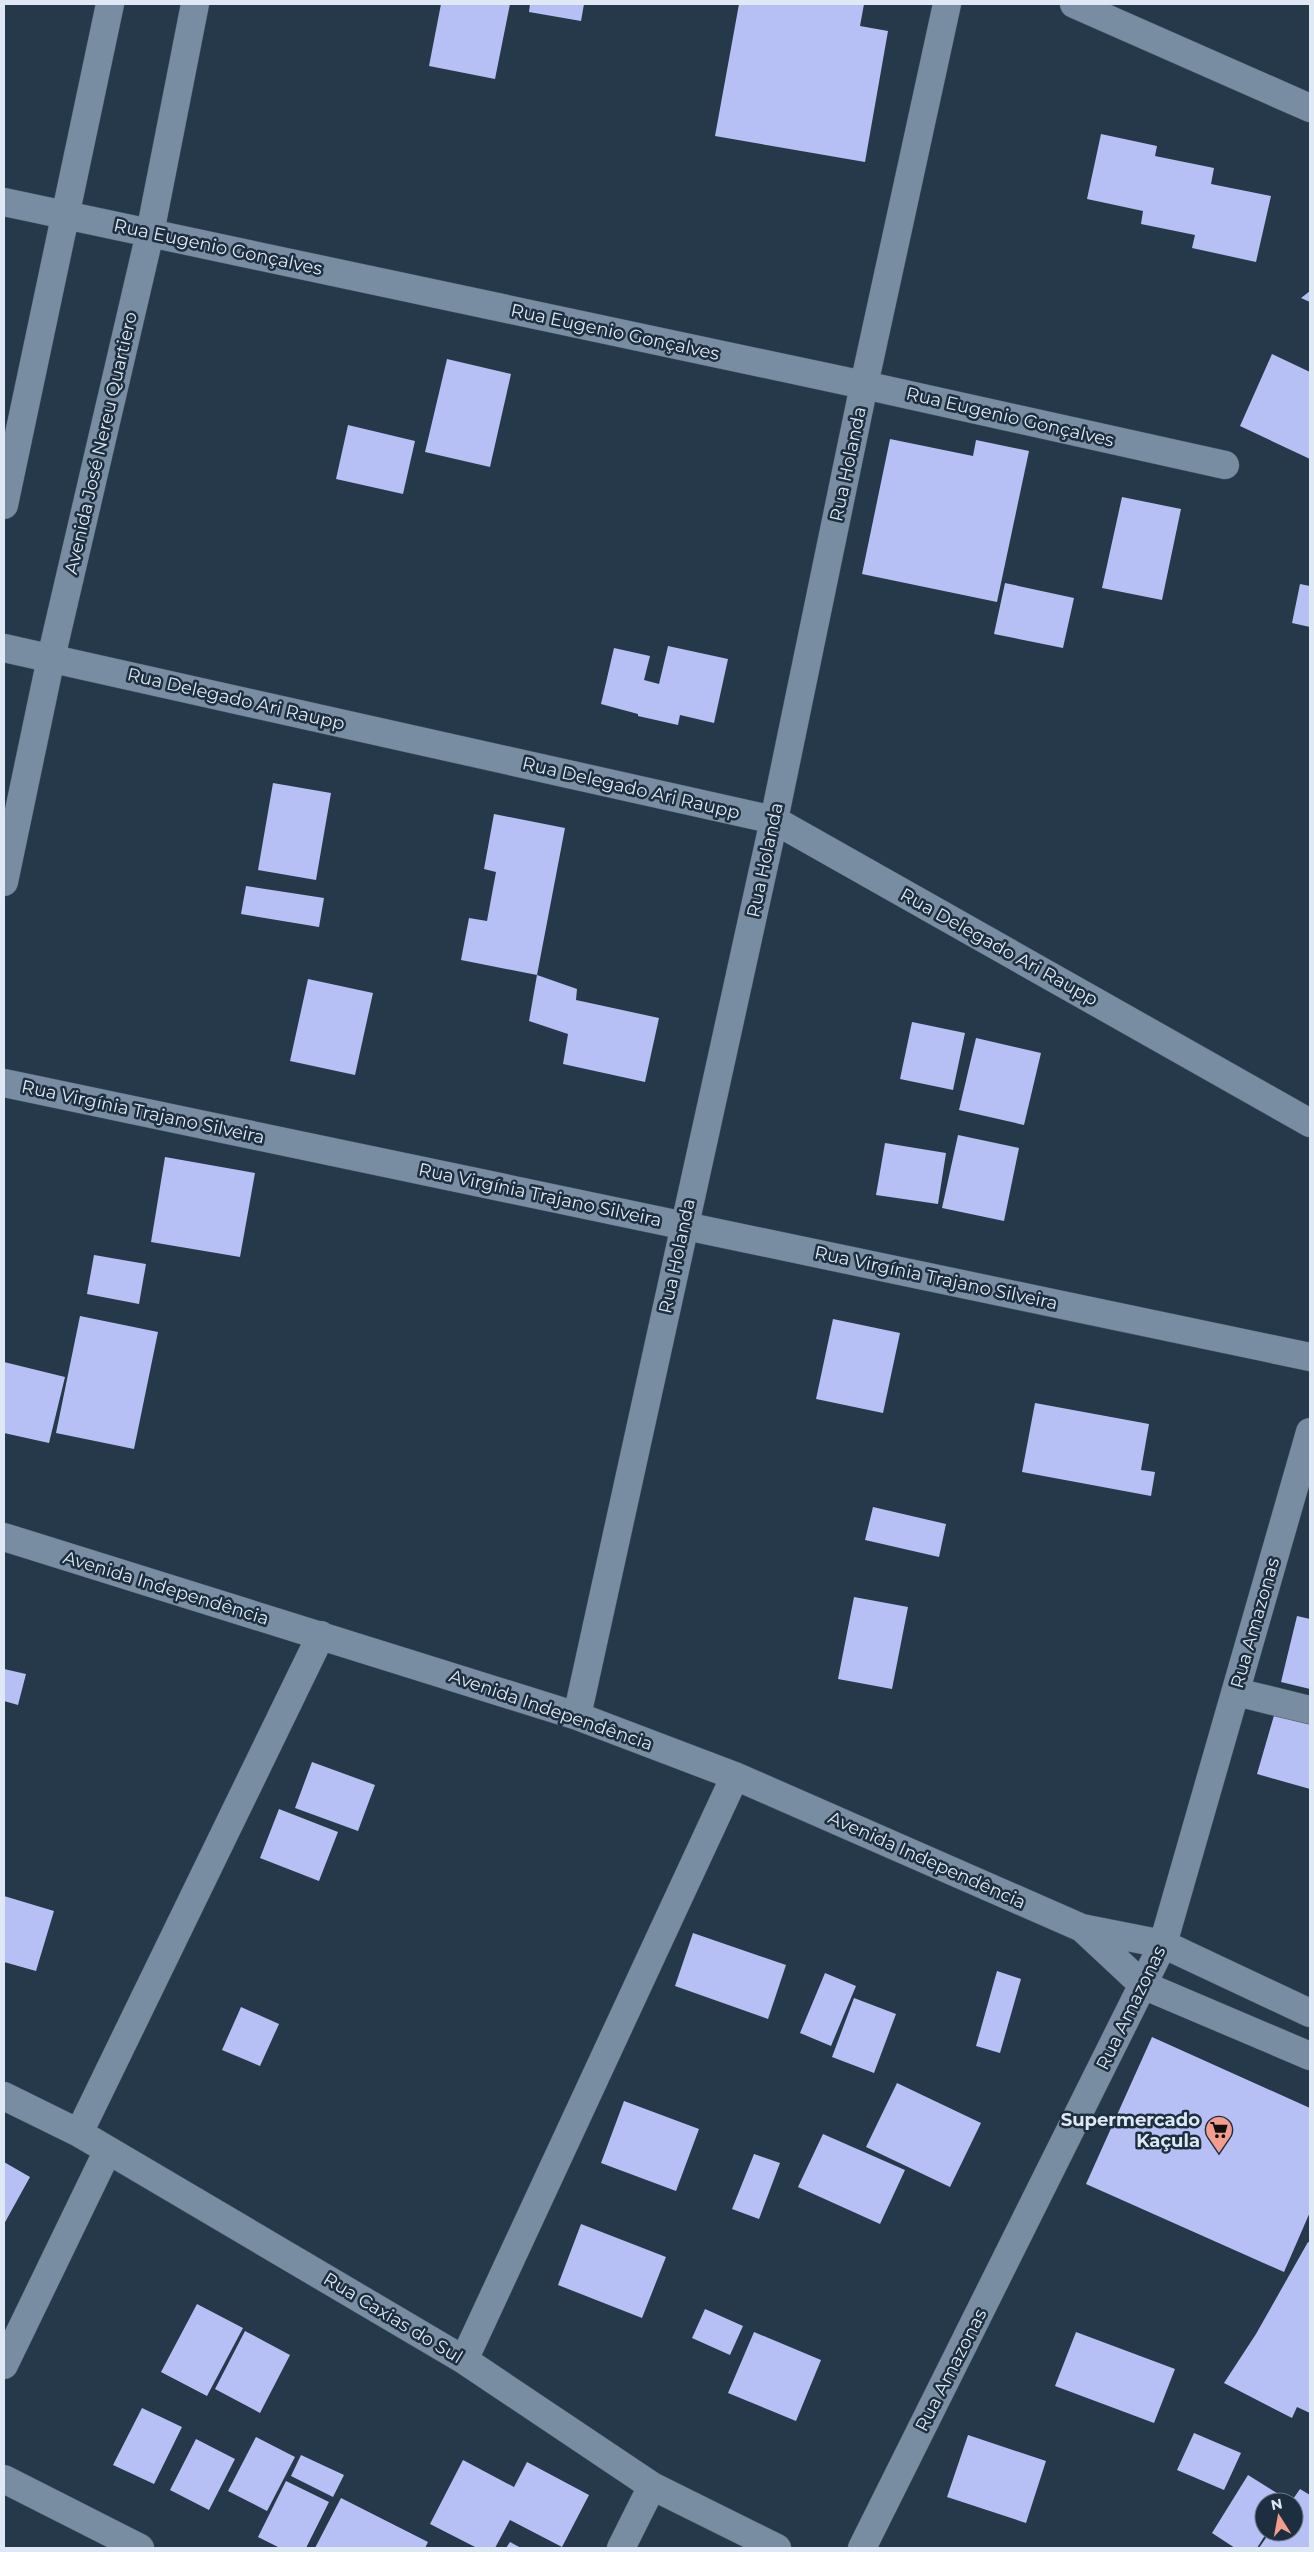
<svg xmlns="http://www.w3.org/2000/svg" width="1314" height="2552" font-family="Montserrat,sans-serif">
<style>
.building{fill:#b6c0f4}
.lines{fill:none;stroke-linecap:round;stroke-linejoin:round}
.minor-casing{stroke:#445463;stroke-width:29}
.minor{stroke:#788da1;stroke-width:28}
.labels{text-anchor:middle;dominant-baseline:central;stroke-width:5;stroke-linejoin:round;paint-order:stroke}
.street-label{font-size:18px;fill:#dee9f5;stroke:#1d2e3f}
.poi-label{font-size:18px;font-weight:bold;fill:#dee9f5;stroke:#1d2e3f;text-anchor:end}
</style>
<rect width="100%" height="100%" fill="#26394a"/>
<path class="building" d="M441,4h69l-15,75 -66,-13z
M530,4h54l-3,17 -52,-9z
M739,4h125l-4,22 28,5 -23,131 -150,-26z
M1101,134l56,12 -2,10 59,12 -3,16 60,12 -15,66 -64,-14 3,-13 -54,-11 2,-13 -56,-12z
M1310,291v11l-9,-4z
M1272,354l38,18v87l-70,-33z
M447,359l64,15 -21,93 -65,-15z
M348,425l67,16 -12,53 -67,-15z
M890,439l83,17 3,-16 53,11 -32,151 -135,-28z
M1122,497l59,12 -19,91 -60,-12z
M1005,583l69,15 -11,50 -69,-14z
M1300,584l10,2v41l-18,-4z
M668,646l60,13 -14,64 -34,-8 -2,10 -40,-9v-2l-37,-10 13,-56 36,8 -6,24 15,4z
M273,783l58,10 -15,87 -58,-10z
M494,814l71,14 -28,147 -76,-15 8,-42 18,3 9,-49 -12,-3z
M246,886l78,12 -5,29 -78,-13z
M537,975l40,14 -1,11 83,18 -14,64 -82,-18 5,-30 -39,-13z
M308,979l65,14 -18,82 -65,-14z
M912,1022l53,11 -12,57 -53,-11z
M976,1038l65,15 -17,72 -65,-15z
M958,1135l61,13 -15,73 -62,-13z
M885,1143l61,10 -8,51 -62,-9z
M165,1157l90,16 -15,84 -89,-15z
M94,1255l52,9 -7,40 -52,-10z
M80,1316l78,16 -24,117 -78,-16z
M833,1319l67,14 -17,80 -67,-14z
M4,1362l61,15 -16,66 -45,-10z
M1035,1403l114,21 -8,46 14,2 -4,24 -129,-24z
M873,1507l73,17 -7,33 -74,-17z
M854,1597l54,10 -16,82 -54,-10z
M1297,1616l13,3v70l-29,-7z
M4,1669l22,5 -8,31 -14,-4z
M1275,1712l35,10v67l-53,-15z
M312,1762l63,23 -17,46 -63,-23z
M279,1809l59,23 -19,49 -59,-23z
M4,1896l50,15 -18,60 -32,-9z
M693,1933l93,32 -18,54 -93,-33z
M997,1971l24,8 -21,74 -24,-7z
M825,1973l31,13 -25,60 -31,-13z
M854,1998l42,16 -22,59 -42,-16z
M241,2007l38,17 -19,42 -38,-16z
M1152,2037l158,71v104l-26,60 -198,-88z
M897,2083l84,40 -31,64 -84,-40z
M624,2101l75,28 -23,62 -75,-28z
M823,2134l82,36 -25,54 -82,-37z
M754,2154l26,9 -21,56 -27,-10z
M4,2162l26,15 -26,47z
M581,2224l85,33 -24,61 -84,-33z
M1308,2242l2,1v170l-13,-6 -5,11 -68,-35 32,-49z
M197,2304l46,24 -36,68 -46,-24z
M705,2309l38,17 -13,29 -38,-17z
M245,2331l45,24 -30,58 -45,-24z
M754,2332l67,28 -25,61 -68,-28z
M1076,2332l99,37 -21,54 -99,-37z
M142,2408l40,19 -28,57 -41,-19z
M1194,2433l47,20 -17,37 -47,-20z
M968,2435l78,26 -20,62 -79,-26z
M256,2437l39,20 -28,54 -39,-20z
M196,2439l39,20 -26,51 -39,-20z
M301,2455l43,20 -11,22 -42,-21z
M463,2460l51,27 13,-25 62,33 -27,52 -52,-27 -15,28h-18l-47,-24z
M1248,2475l40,25 -2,2h-22v30h3l-10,16h-22l-23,-15z
M286,2481l43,21 -23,46h-26l-22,-11z
M1300,2489l10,6v53h-51l11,-16h24v-30h-3z
M341,2498l87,44 -3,6h-110z
M510,2542l11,6h-15z"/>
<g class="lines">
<defs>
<path id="minor" d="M1074,4l236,104
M4,202l860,183 361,80
M4,505l106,-501
M4,648l770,172 536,303
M4,882l47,-224 99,-425 45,-229
M4,1083l1306,274
M4,1537l573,179 158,60 347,152 81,16 147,69
M1236,1692l74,18
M577,1716l197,-896 90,-435 83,-381
M1082,1928l61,57 167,71
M4,2096l75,37 385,227 188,126 125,62
M79,2133l242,-498
M464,2360l271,-584
M4,2365l104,-215
M4,2479l136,69
M621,2548l31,-62
M862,2548l301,-604 147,-512"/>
</defs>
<use href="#minor" class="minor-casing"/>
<use href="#minor" class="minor"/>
</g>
<defs>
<symbol id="supermarket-pin" viewBox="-11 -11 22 30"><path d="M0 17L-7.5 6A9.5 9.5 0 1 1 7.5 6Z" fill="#f49d8c" stroke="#1d2e3f"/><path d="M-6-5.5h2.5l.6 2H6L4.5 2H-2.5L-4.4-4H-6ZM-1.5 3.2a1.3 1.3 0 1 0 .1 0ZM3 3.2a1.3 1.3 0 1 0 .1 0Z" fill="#111"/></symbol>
</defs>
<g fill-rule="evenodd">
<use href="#supermarket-pin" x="1203" y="2114" width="32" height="43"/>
</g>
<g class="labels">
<g class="street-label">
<text transform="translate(218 247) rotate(12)">Rua Eugenio Gonçalves</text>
<text transform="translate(615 332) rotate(12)">Rua Eugenio Gonçalves</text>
<text transform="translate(1010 417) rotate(13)">Rua Eugenio Gonçalves</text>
<text transform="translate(101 443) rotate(-77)">Avenida José Nereu Quartiero</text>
<text transform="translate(848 464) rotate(-78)">Rua Holanda</text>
<text transform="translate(236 699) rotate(13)">Rua Delegado Ari Raupp</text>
<text transform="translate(631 788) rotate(13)">Rua Delegado Ari Raupp</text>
<text transform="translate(765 860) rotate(-78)">Rua Holanda</text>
<text transform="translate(999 947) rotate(29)">Rua Delegado Ari Raupp</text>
<text transform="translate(143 1112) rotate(12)">Rua Virgínia Trajano Silveira</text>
<text transform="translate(540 1195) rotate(12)">Rua Virgínia Trajano Silveira</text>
<text transform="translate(677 1256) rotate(-78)">Rua Holanda</text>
<text transform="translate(936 1278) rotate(12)">Rua Virgínia Trajano Silveira</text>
<text transform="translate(166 1588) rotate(17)">Avenida Independência</text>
<text transform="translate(1255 1623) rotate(-74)">Rua Amazonas</text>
<text transform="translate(551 1710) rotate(19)">Avenida Independência</text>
<text transform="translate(927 1860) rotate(24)">Avenida Independência</text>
<text transform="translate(1131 2008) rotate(-64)">Rua Amazonas</text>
<text transform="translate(393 2318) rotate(31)">Rua Caxias do Sul</text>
<text transform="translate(951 2370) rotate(-63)">Rua Amazonas</text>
</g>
<g class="poi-label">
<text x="1200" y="2120">Supermercado<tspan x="1200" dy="21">Kaçula</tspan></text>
</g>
</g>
<rect width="1314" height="2552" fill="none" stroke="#dee9f5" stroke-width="10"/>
<g transform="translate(1279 2517) rotate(349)"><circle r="24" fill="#1d2e3f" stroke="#6a7988"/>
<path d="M0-4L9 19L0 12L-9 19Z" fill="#f49d8c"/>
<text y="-8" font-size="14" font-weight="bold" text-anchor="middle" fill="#dee9f5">N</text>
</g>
</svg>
